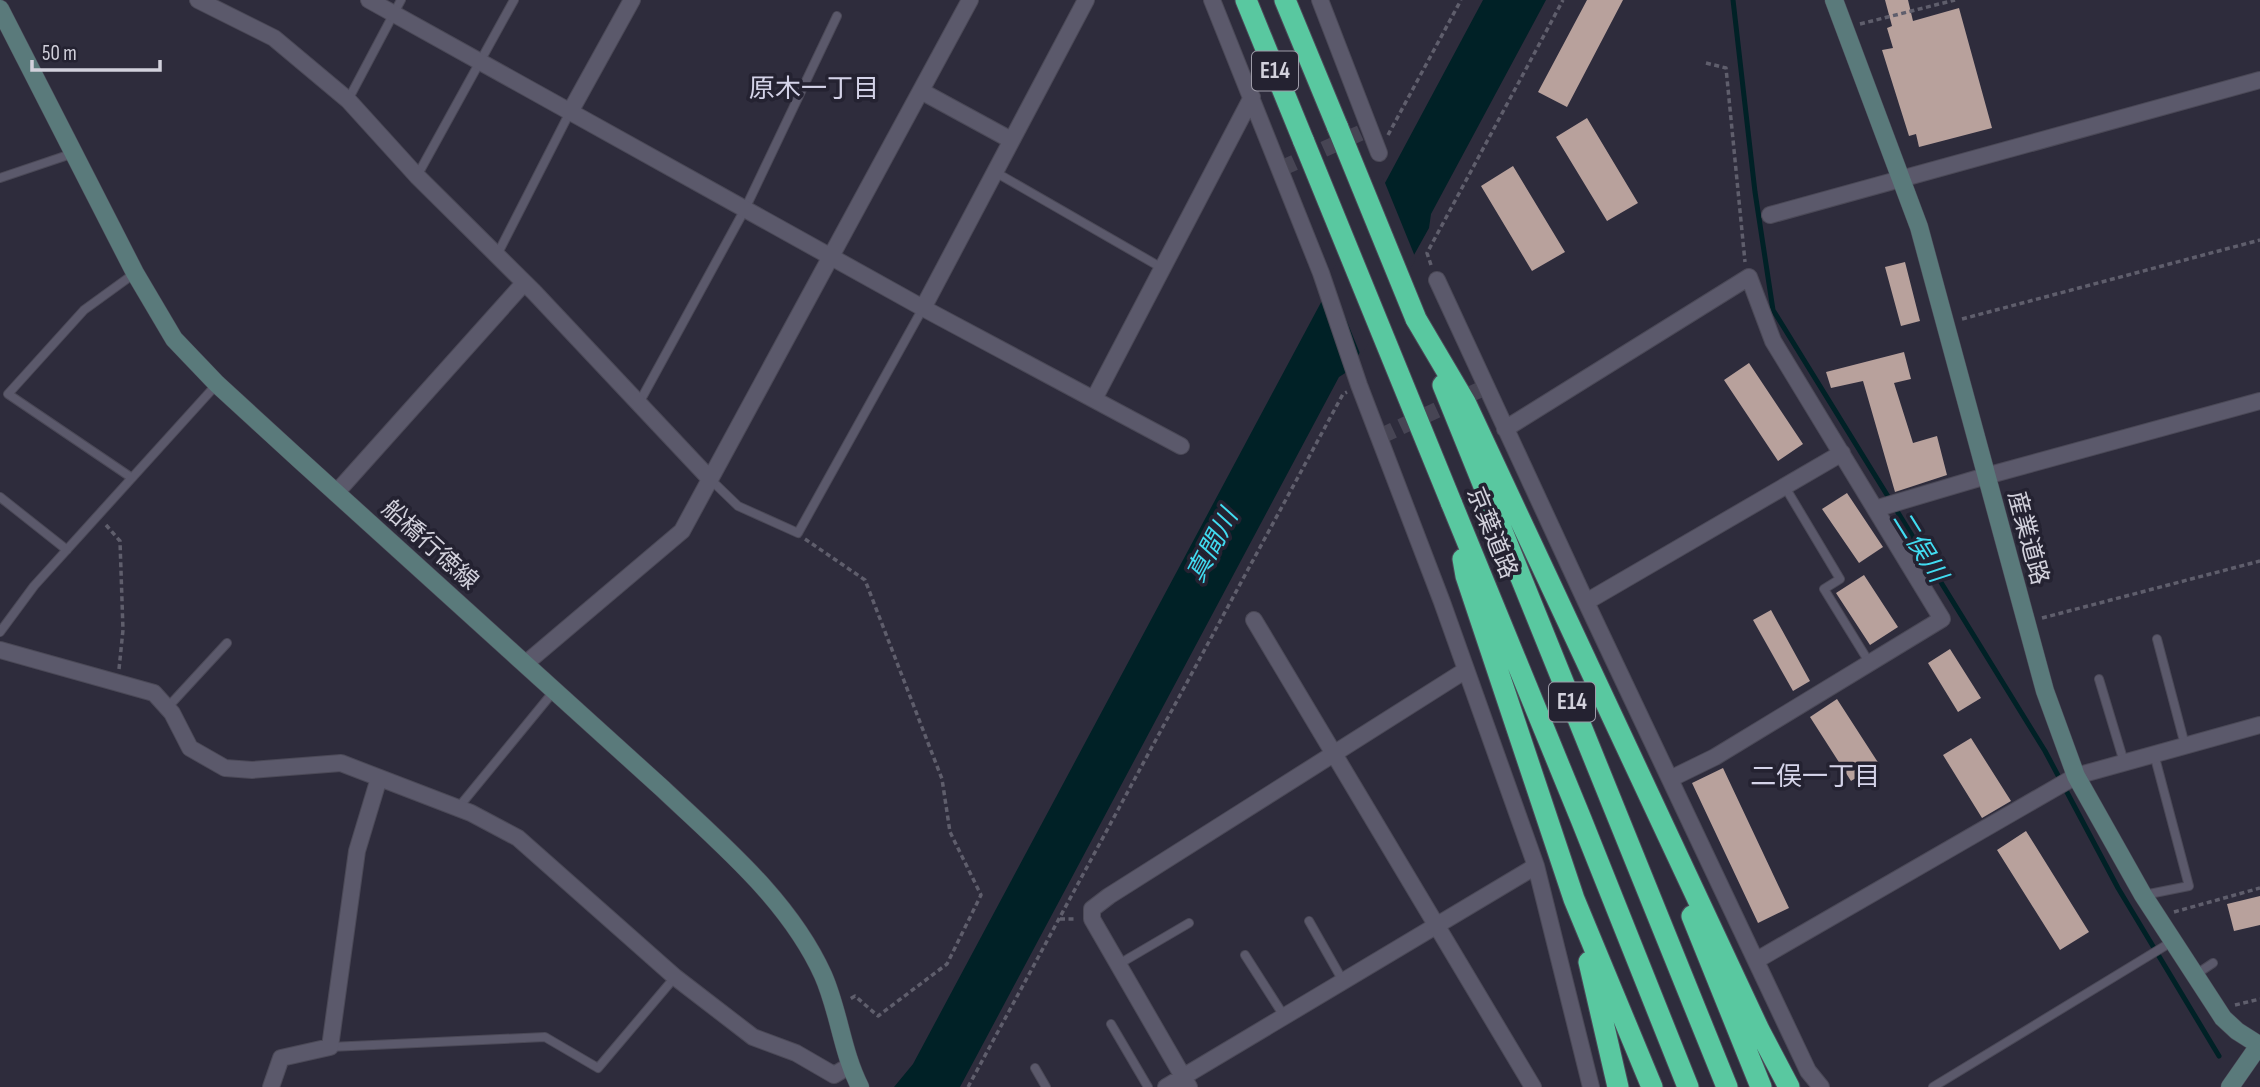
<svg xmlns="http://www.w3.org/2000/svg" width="2260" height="1087" font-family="'Sofia Sans Condensed','Noto Sans JP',sans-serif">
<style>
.water{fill:#002126}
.pier{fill:#2e2c3c}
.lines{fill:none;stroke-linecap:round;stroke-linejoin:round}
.stream{stroke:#002126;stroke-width:5}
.building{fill:#b8a19c}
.minor-tunnel{stroke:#474554;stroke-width:16;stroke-dasharray:16 8;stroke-linecap:butt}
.service-casing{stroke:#4b4957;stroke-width:10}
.minor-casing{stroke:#4b4957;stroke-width:18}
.secondary-casing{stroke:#4b4957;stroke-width:19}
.motorway-casing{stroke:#4b4957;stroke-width:23}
.path{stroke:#5f5e6c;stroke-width:3.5;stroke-dasharray:5 3.5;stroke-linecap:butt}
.service{stroke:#5b596b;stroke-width:8}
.minor{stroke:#5b596b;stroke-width:16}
.secondary{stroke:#5a7a7b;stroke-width:18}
.motorway{stroke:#59c8a0;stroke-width:21}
.motorway-bridge-casing{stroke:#4b4957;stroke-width:23;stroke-linecap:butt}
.motorway-bridge{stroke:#59c8a0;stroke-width:21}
.labels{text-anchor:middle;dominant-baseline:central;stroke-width:7;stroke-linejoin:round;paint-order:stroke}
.shield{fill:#242231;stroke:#9e9ca9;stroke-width:2}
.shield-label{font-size:23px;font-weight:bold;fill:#d2d1dc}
.street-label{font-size:24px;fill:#d2d1dc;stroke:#242231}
.neighbourhood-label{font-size:26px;fill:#d4d3e8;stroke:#242231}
.water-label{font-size:26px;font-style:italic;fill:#41dcf1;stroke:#242231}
</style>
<rect width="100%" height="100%" fill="#2e2c3c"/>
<path class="water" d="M1483,0h63l-115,214 -2,14 -79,142 -11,7 -379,710h-66l19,-23z"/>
<path class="pier" d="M1383,178l33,81 -55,97 -32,-79z"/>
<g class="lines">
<path class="stream" d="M1733,0l22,192 18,118 272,441 73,137 101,168"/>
</g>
<path class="building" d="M1587,0h36l-56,107 -29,-15z
M1885,0h23l5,21 46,-13 33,120 -73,19 -3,-13 -7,2 -27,-86 11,-2 -6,-20 5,-2z
M1587,118l51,85 -31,18 -51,-84z
M1513,166l52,86 -33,19 -51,-85z
M1905,262l15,59 -19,5 -16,-59z
M1904,352l7,27 -17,4 19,60 24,-7 10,39 -52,17 -32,-111 -32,7 -5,-16z
M1749,363l54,81 -25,17 -54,-81z
M1847,493l36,54 -24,16 -37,-54z
M1864,575l34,52 -28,18 -34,-52z
M1771,610l39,71 -17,10 -40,-71z
M1950,649l31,49 -23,14 -30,-49z
M1837,699l42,65 -28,17 -41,-64z
M1971,738l40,63 -29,17 -39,-63z
M1723,768l66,140 -31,15 -66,-140z
M2026,831l63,101 -29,18 -63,-100z
M2260,896v29l-26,6 -7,-27z"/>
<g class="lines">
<path class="minor-tunnel" d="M1280,169l89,-40
M1379,437l107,-50"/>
<defs>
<path id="service" d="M348,100l53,-100
M995,172l167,96
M417,176l97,-176
M0,178l74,-25
M497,255l73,-143
M639,403l106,-194 92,-193
M132,478l-124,-84 76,-84 51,-37
M710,479l28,27 60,27 125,-225
M1785,487l55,92 -16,10 45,73
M0,497l67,53
M0,632l34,-46 183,-202
M2157,639l28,106
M2099,679l25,83
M167,708l60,-65
M458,808l96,-117
M2144,895l45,-9 -35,-132
M1309,921l34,60
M1245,955l39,61
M1119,964l70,-41
M2195,975l18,-12
M1111,1024l37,63
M330,1047l215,-10 53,31 77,-91
M1035,1068l11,19
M1933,1087l240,-146"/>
<path id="minor" d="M198,0l76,38 74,62 69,76 117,116 176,187
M369,0l554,308 258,138
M1212,0l109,273 38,112 83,217 94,264 55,221
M1320,0l59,153
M921,91l90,49
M570,112l62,-112
M1770,215l490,-135
M1437,280l149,322 222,469 13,16
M923,308l163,-308
M1094,399l158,-302
M1505,429l244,-152 24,64 169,278 -227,138 -45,22
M336,493l188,-210
M1875,509l111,-33 274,-75
M1586,602l256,-149
M1254,620l279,467
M0,650l154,43 18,20 18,35 35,20 27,2 89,-7 130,50 47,25 157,139 78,60 43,16 38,22 15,-9
M525,664l157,-133 288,-531
M1757,960l319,-184 184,-51
M271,1087l10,-29 49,-11 27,-196 22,-73
M1166,1087l370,-221
M1189,1087l-97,-168v-10l17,-13 357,-226"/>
<path id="secondary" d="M1834,0l85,227 126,464 31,85 67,119 80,123 14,13 22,14
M0,9l135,264 39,66 43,45 84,77 362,328c58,55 126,111 160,186 16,36 19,77 37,112
M2230,1087l30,-43"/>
<path id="motorway" d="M1246,0l58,142
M1285,0l53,128
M1416,319l49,83 294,628 30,57
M1443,385l284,702
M1451,502l130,317 107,268
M1463,559l3,17 108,323 78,188
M1692,916l69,171
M1589,962l29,125"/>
</defs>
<use href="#service" class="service-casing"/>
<use href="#minor" class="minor-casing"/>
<use href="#secondary" class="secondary-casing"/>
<use href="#motorway" class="motorway-casing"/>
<path class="path" d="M1860,24l95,-24
M1706,63l20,5 19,194
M1388,135l73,-135
M1431,265l-4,-12 136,-253
M1962,319l298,-79
M106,525l14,16 3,89 -4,39
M805,539l60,41 77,199 8,53 31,63 -34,69 -69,52 -23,-20 -7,4
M2042,618l218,-57
M2174,912l86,-24
M1060,919h16
M2235,1005l25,-6
M968,1087l375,-693 4,-2"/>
<use href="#service" class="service"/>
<use href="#minor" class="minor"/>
<use href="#secondary" class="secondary"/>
<use href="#motorway" class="motorway"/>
<defs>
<path id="motorway-bridge" d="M1338,128l78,191
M1304,142l147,360"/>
</defs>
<use href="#motorway-bridge" class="motorway-bridge-casing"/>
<use href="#motorway-bridge" class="motorway-bridge"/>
</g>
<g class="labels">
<g class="shield">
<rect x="1252" y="51.5" width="46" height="39" rx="5"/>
<rect x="1549" y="682.5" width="46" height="39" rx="5"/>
</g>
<g class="shield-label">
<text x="1275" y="71">E14</text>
<text x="1572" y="702">E14</text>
</g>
<g class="street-label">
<text transform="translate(1492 533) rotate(68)">京葉道路</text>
<text transform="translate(2028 538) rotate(75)">産業道路</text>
<text transform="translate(430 545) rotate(42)">船橋行徳線</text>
</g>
<g class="neighbourhood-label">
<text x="814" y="89">原木一丁目</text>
<text x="1815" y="777">二俣一丁目</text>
</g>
<g class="water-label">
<text transform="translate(1213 546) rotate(-62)">真間川</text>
<text transform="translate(1919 547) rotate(58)">二俣川</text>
</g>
</g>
<path d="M32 60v10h128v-10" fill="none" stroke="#d2d1dc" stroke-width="3.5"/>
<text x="42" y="60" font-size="21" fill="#d2d1dc" stroke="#242231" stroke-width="5" paint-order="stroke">50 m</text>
</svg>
